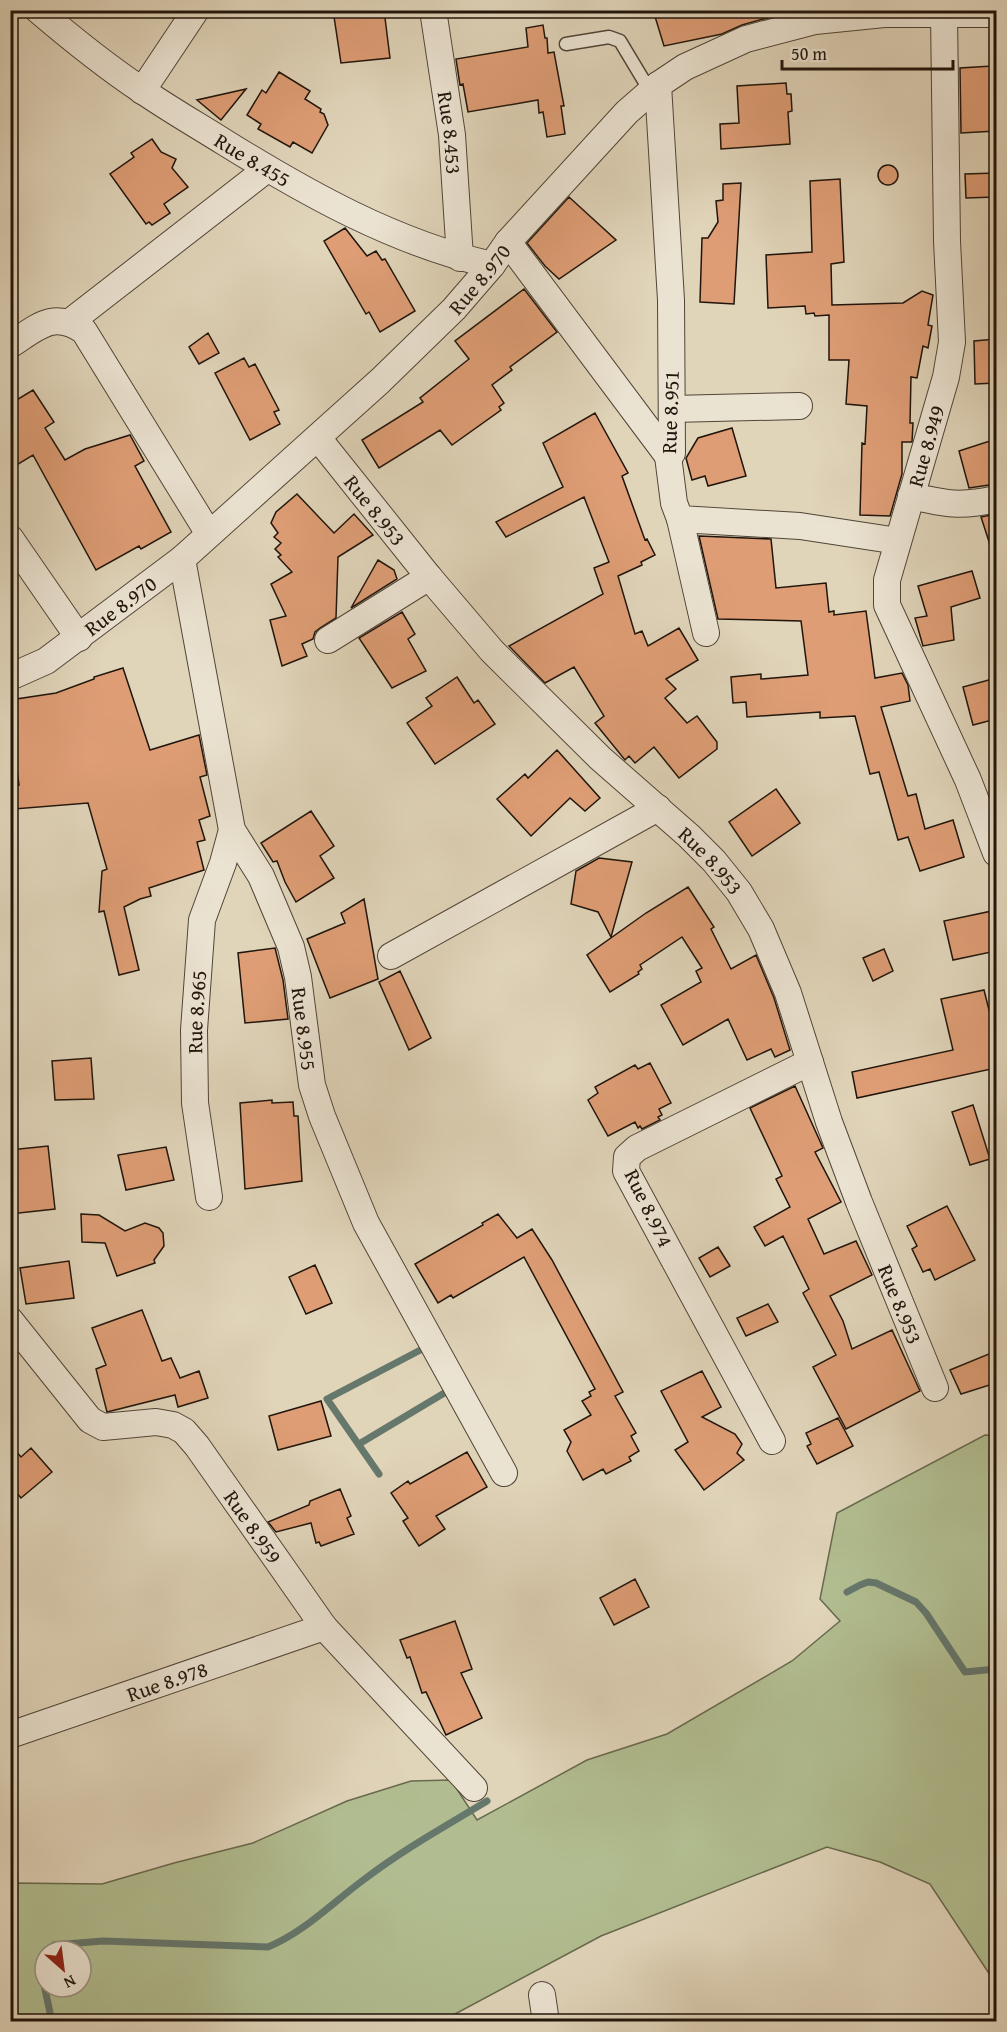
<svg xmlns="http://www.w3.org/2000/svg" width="1007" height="2032" font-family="'Gentium Book Plus',serif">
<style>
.green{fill:#b1bd90;stroke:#68694e;stroke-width:1.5;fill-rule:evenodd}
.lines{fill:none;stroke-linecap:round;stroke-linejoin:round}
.stream{stroke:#66776c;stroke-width:7}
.building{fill:#de9d75;stroke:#20150c;stroke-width:1.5}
.service-casing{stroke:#504537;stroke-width:15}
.minor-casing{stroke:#504537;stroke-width:28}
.service{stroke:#ebe3d2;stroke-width:12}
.minor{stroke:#ebe3d2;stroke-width:26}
.labels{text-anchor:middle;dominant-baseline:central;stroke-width:5;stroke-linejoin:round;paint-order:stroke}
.street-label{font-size:21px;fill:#20150c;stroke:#ebe3d2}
</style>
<rect width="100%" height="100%" fill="#e0d4b9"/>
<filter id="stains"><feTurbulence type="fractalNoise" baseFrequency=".00333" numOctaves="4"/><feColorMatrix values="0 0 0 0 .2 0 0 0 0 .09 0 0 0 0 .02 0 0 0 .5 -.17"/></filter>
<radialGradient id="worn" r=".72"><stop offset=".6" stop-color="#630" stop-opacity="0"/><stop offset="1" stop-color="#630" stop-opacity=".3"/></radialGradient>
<path class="green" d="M985,1435l11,1v548l-66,-100 -50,-22 -53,-15 -226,89 -159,85h-431l-1,-138 92,1 72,-21 79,-20 94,-42 64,-20 40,-1 26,40 110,-60 80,-26 125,-73 48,-40 -20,-22 17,-86zM45,1951h36v36h-36z"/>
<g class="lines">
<path class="stream" d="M359,1444l92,-55
M379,1474l-52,-75 101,-53
M847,1592l13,-7 8,-3 8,1 40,19 10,11 39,59 31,-3
M50,1951l4,-6 49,-4 165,6c37,-15 66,-46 98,-69 38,-29 80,-52 121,-77
M45,1968l-2,12 9,42"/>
</g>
<path class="building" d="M333,10h51l6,48 -49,5z
M653,10h135v2l-46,13 -20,9 -58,12z
M543,25l2,13h2l1,15 6,-1 10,54h-3l4,28 -18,3 -4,-25 -4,1 -1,-13 -70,12 -5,-28 -3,1 -4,-26 72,-12 -2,-19z
M992,66v8l4,-1v58l-35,2 -1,-65z
M279,72l31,19 -5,8 16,10 -1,3 4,2 4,11 -16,28 -19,-11 -3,5 -32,-18 3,-5 -14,-9 15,-25 4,3z
M786,83l1,11h4l1,17 -4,1 2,32 -69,5 -1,-25 19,-1 -2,-37z
M246,89l-25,31 -24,-20z
M152,139l9,13 15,7 -4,9 16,19 -24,17 6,9 -18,12 -3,-3 -3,2 -36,-50 24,-17 -3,-4z
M878 175a10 10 0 1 1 20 0a10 10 0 1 1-20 0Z
M996,173v24l-30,1 -1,-24z
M840,179l4,83 -13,2 1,41 71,-2 19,-12 11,4 -5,30 4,1 -4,22 -5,-2 -6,32 -6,-1 -1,46h3l-1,19h-10v32l-12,42 -30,-1 2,-72 3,1 2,-38 -21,-2 3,-44h-20v-45l-14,1 -1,-3 -8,1 -1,-8 -37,2 -2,-53 46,-3 -2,-71z
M741,183l-7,121 -34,-2 2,-64h6l10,-16 -2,-21 7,-1v-16z
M569,197l47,43 -57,39 -14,-13 -18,-23z
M345,228l22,28 9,-5 6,9 3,-1 30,52 -35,21 -11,-20 -3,2 -42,-73z
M524,289l33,43 -47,35 2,3 -20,15 12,18 -5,4 2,3 -49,35 -12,-15 -61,38 -17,-28 61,-38 -3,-4 49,-39 -14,-18z
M208,333l11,20 -20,11 -10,-17z
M996,339v44l-21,1 -1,-43z
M244,358l5,9 6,-3 24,46 -5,2 6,12 -30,16 -35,-67z
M33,390l21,32 -9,6 20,32 20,-11 45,-14 14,26 -9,5 36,66 -30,17 -2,-3 -43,24 -63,-115 -23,14v-65z
M595,413l33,60 -6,3 23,64 2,-1 8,16 -14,7 1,3 -24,11 17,58 7,-3 6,15 31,-18 19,32 -32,19 10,10 -11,9 22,25 10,-7 20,26v7l-38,29 -25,-31 -19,16 -6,-7 -4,4 -30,-37 9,-7 -30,-49 -29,16 -36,-37 94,-52 -9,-26 15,-6 -25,-65 -78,40 -10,-15 67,-35 -20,-44z
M732,428l14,48 -38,10 -3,-10 -13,4 -6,-22 12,-20z
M996,439v45l-27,4 -10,-37z
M297,494l37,39 20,-19 19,21 -35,22 -2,61 -16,10 -5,4 -2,7 -11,5 5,12 -25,10 -12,-46 16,-4 -15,-32 21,-12 -14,-15 3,-2 -6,-6 6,-6 -7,-6 4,-4 -7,-10 5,-11z
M996,514v40h-3l-12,-37z
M699,536l72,3 5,49 50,-5 3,29 5,-1v4l32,-4 9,67 27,-5 6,12 2,16 -29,6 27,89 8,-2 9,35 28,-9 11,37 -44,14 -12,-34 -10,3 -19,-68 -9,2 -15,-58 -35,2v-6l-73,5 -1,-15 -13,1 -2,-26 30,-3v5l47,-4 -7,-54 -83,-2z
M378,560l16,10 3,9 -46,29z
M972,571l8,27 -29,9 3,33 -31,6 -8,-28 12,-2 -9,-30z
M402,612l13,22 -7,5 18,32 -34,17 -33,-50z
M123,668l27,82 49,-15 8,40 -7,2 10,39 -11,4 6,20 -8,2 7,28 -55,18 2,8 -11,3 -16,8 15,63 -20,5 -15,-64 -5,1 3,-41 5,-2 -19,-66 -74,6 -2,-24h7l-5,-37h-4v-48l46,-7 38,-14v-2z
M457,677l17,26 4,-3 17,24 -60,40 -28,-41 25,-17 -6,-8z
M996,678v41l-23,6 -10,-38z
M557,750l43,48 -15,13 -15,-13 -39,38 -34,-37 28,-25 3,4z
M776,789l24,34 -48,33 -23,-34z
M311,811l23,35 -14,10 14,22 -38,24 -11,-20 -8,-21 -4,1 -12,-19z
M599,858l33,4 -21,75 -13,-25 -27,-8 5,-33z
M688,887l26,40 -3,2 20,40 25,-14 18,43 16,52 -15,7 -4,-8 -24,11 -19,-41 -45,26 -22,-40 40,-23 -5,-11 6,-3 -20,-31 -42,28 2,4 -4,3 1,2 -29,18 -23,-37 59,-42z
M364,899l14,80 -48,19 -23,-59 38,-16 -4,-10z
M992,911l1,4 3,-1v37l-43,9 -9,-39z
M275,948l8,32 5,39 -43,4 -7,-70z
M884,949l9,22 -20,10 -10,-23z
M400,971l31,67 -22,12 -30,-68z
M984,990l12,48v30l-139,30 -5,-26 101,-22 -12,-51z
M91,1058l3,41 -39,1 -3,-39z
M650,1063l21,40 -12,6 3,6 -4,2 2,3 -18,9 -2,-3 -2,2 -3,-6 -27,14 -20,-36 10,-7 -3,-6 40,-22 3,4z
M795,1086l28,62 -8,4 26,50 -33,17 16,35 32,-13 16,34 -42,21 13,25 9,28 40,-19 28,61 -74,38 -33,-62 23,-12 -33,-62 6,-4 -26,-53 -18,10 -11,-19 36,-20 -14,-28 6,-3 -32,-68z
M272,1100v3l21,-1 1,14h4l4,65 -57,8 -5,-86z
M973,1105l17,54 -20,6 -18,-53z
M48,1146l7,63 -45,5v-64z
M166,1147l8,33 -48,10 -8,-35z
M947,1206l28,54 -40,20 -5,-11 -7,3 -11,-23 5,-3 -10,-20z
M81,1214l18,1 26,16 20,-8 14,5 4,5 1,13 -10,14 1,3 -38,13 -12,-33 -23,-1z
M498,1214l19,24 15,-9 20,31 71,132 -8,4 21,37 -5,3 8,15 -10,6 2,4 -25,13 -3,-5 -20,11 -16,-29 4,-9 -7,-12 27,-15 -9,-14 9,-5 -2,-4 6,-3 -71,-132 -71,41 -2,-3 -13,8 -23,-39 68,-39 -1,-2z
M718,1247l12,19 -20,11 -11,-19z
M69,1261l5,37 -48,6 -6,-36z
M315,1265l17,38 -26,11 -17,-37z
M768,1304l10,18 -32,14 -9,-18z
M142,1310l20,51 9,-3 9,20 19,-7 9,27 -30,9 -3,-12 -68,17 -11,-43 10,-4 -14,-37z
M996,1351v32l-35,11 -11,-24z
M702,1371l19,36 -19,10 33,17 7,10 -5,9 7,7 -40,30 -29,-40 13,-8 -27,-51z
M321,1401l10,35 -53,14 -9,-34z
M838,1418l15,28 -36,18 -10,-18 4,-2 -5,-11z
M10,1444l11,13 10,-9 21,24 -31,26 -11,-13z
M467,1452l20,35 -51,29 9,13 -26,17 -16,-25 5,-3 -17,-25 17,-12 2,3z
M340,1489l11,27 -4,2 7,16 -33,12 -2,-4 -3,1 -5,-20 -35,9 -8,-10 41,-17 1,-4z
M635,1579l14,28 -35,18 -14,-27z
M455,1621l17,48 -11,4 21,45 -36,17 -20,-43 -4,1 -12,-36 -3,1 -7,-18z"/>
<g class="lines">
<defs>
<path id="service" d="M566,44l43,-7 11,4 30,50"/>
<g id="minor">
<path id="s1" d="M38,10c34,29 69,57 105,81 26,18 54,34 81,51 84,52 171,101 268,123"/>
<path id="s2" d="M433,10l19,125 8,123"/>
<path d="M944,14l3,227 5,101 -6,35 -59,203v25l81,175 28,73"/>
<path d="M658,85l13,215 1,153 -4,3 6,47 6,16 120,7 98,15"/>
<path d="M142,91l54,-81"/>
<path d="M508,242l160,214"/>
<path d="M70,322l197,-153"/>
<path d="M10,345c28,-18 43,-35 74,-14l125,203"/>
<path d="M672,409l127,-3"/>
<path id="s3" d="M318,438l111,139 63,74 108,107 89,78 25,25 25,31 22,37 27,64 41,129 30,80 76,186"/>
<path d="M911,496c35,8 50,11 85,3"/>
<path d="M680,519l26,114"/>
<path d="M10,538l69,100"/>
<path id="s4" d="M182,559l50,271 29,46 30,71 7,30 14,108 10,31 44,107 138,250"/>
<path d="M328,640l101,-63"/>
<path id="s5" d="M10,677l36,-16 136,-102 198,-178 74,-72 38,-44 16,-23 119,-130 31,-27 27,-18 61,-28 69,-18 69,-7h112"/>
<path d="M391,956l267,-148"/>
<path id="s6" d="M209,1197l-14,-94 -1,-73 8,-110 21,-57 9,-33"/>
<path id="s7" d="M10,1320l80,100 13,7 53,-5 17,3 11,6 13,15 127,181 150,161"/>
<path d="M772,1441l-146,-270 1,-14 10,-9 173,-86"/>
<path id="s8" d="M10,1735l314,-108"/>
<path d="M542,1995l4,27"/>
</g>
</defs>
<use href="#service" class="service-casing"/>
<use href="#minor" class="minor-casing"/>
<use href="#service" class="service"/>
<use href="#minor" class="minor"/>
</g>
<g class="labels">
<g class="street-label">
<text stroke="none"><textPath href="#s2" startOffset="124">Rue 8.453</textPath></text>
<text stroke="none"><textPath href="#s1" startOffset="262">Rue 8.455</textPath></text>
<text stroke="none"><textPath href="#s5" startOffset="618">Rue 8.970</textPath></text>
<text transform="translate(670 412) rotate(-88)">Rue 8.951</text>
<text transform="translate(926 446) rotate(-74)">Rue 8.949</text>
<text stroke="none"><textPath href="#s3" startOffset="92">Rue 8.953</textPath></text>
<text stroke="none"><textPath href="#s5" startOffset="132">Rue 8.970</textPath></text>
<text stroke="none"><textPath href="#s3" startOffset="578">Rue 8.953</textPath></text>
<text stroke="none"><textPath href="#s6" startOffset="186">Rue 8.965</textPath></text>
<text stroke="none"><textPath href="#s4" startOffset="490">Rue 8.955</textPath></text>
<text transform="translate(649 1208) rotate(64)">Rue 8.974</text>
<text stroke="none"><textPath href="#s3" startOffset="1064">Rue 8.953</textPath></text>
<text stroke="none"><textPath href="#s7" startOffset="344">Rue 8.959</textPath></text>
<text stroke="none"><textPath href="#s8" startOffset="166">Rue 8.978</textPath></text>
</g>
</g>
<rect width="1007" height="2032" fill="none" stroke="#e0d4b9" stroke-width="36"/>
<rect x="12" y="12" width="983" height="2008" fill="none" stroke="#20150c" stroke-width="3"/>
<rect x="18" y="18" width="971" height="1996" fill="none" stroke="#20150c" stroke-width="1.5"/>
<g transform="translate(63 1969) rotate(152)"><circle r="28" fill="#ebe3d2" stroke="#9a9183" stroke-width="1.5"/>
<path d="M0-4.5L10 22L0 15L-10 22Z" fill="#8f2418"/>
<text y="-9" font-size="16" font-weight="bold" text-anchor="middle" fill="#20150c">N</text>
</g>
<path d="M782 60v9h171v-9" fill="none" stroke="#20150c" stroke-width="3"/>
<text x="791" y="60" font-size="18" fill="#20150c" stroke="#ebe3d2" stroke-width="4.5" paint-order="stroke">50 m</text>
<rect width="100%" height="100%" filter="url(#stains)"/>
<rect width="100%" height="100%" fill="url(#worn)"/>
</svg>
